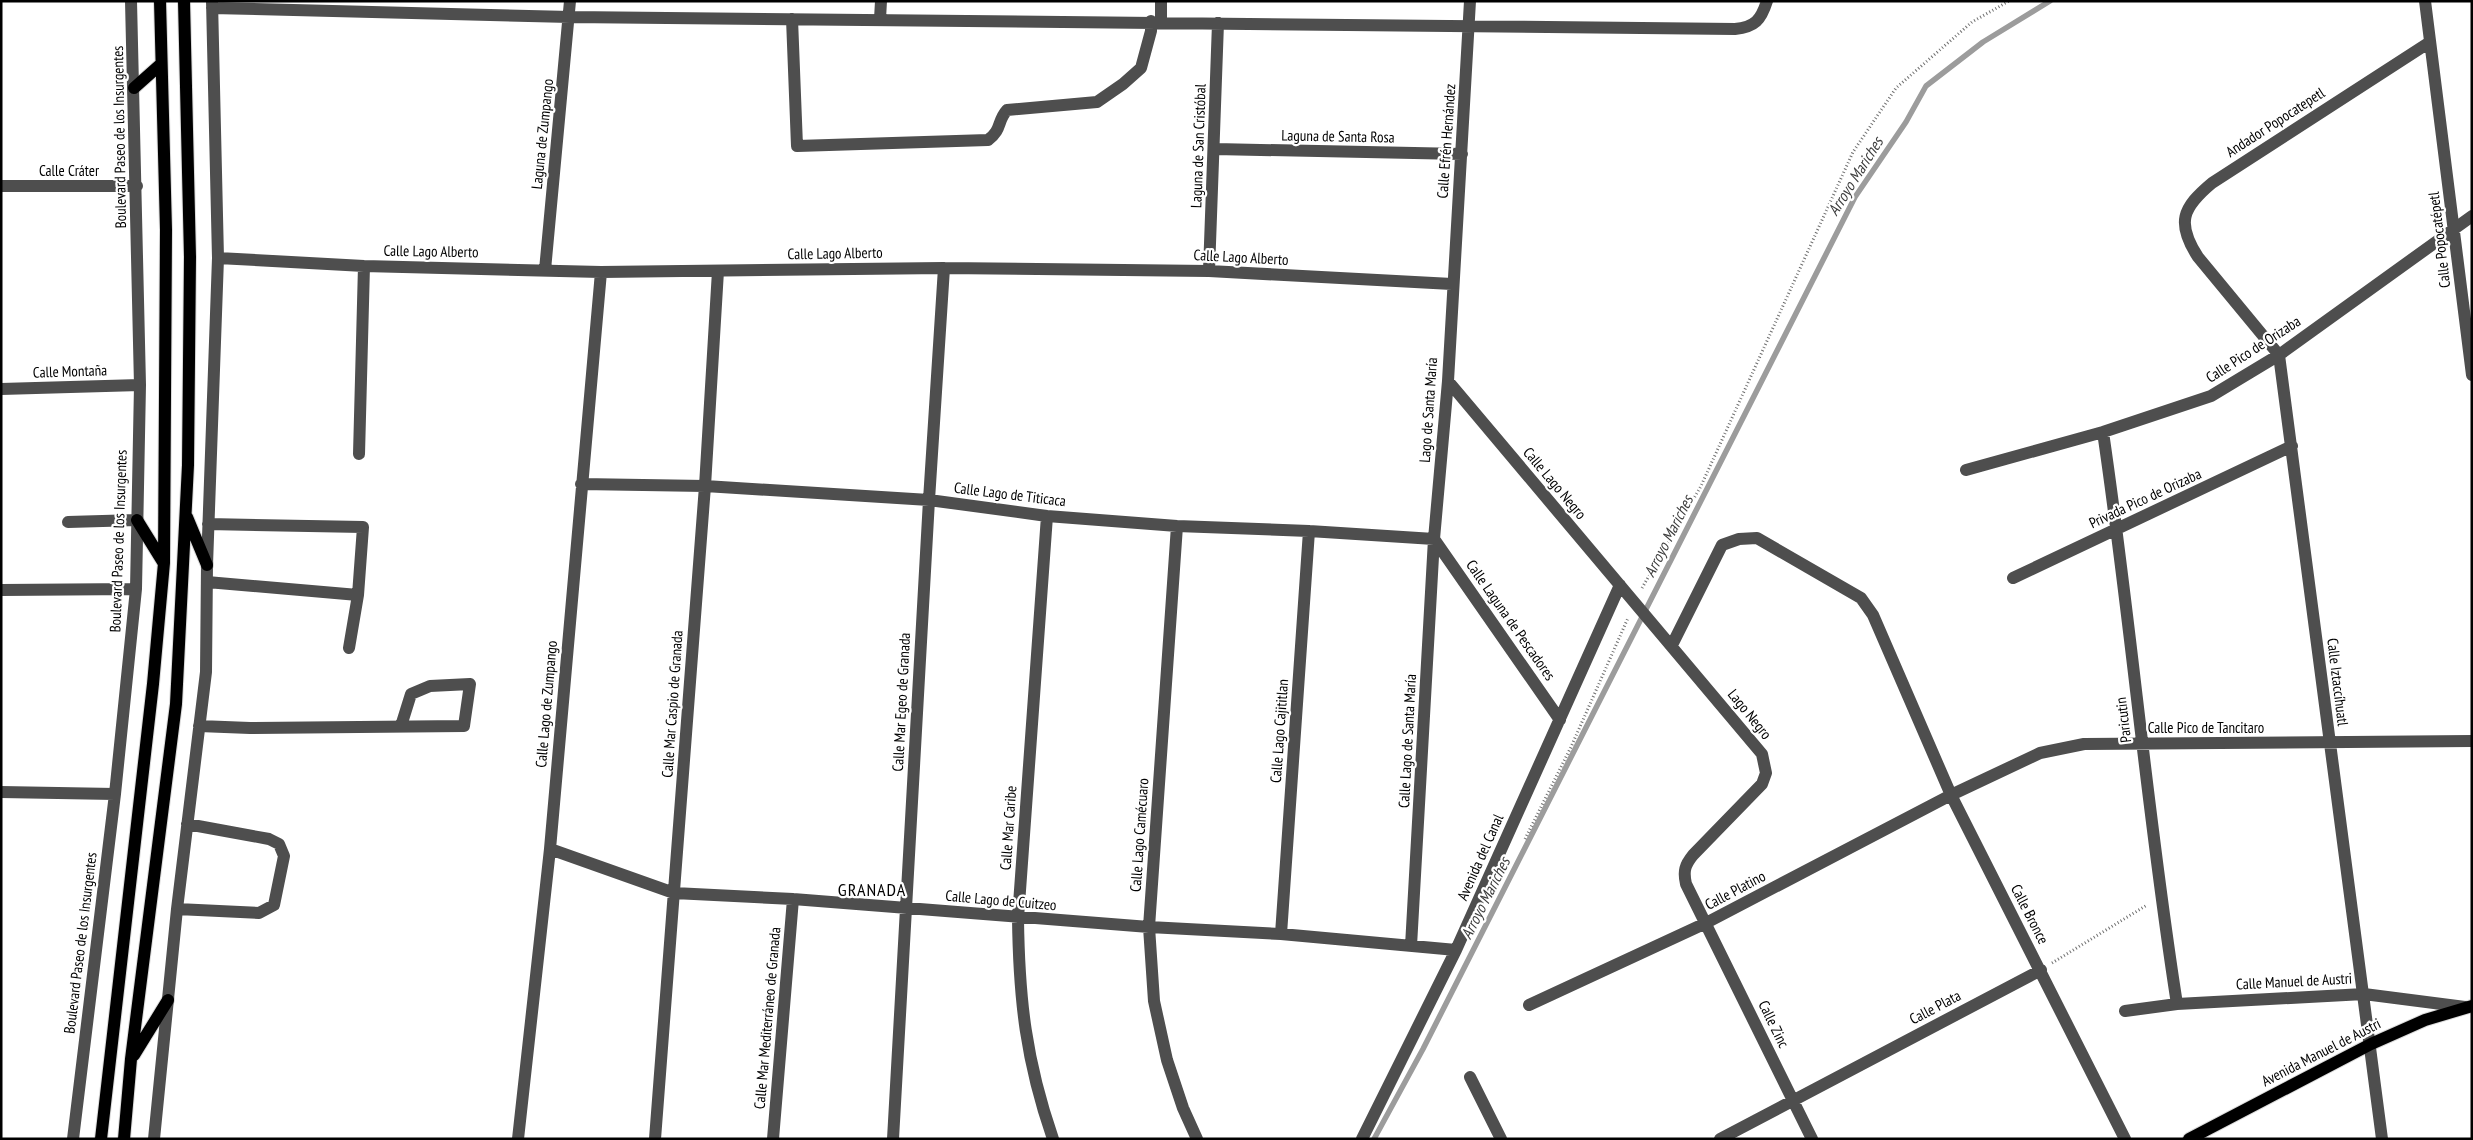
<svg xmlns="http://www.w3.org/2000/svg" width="2473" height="1140" font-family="'PT Sans Narrow',sans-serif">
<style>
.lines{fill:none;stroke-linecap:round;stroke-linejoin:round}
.stream{stroke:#9c9c9c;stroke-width:5.5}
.major-casing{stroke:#dbdbdb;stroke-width:14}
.path{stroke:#707070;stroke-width:3;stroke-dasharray:1 2.5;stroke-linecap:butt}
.minor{stroke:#4e4e4e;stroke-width:12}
.major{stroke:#000;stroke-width:12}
.labels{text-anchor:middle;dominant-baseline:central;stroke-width:4.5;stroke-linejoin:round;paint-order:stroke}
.street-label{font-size:15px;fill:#000;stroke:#fff}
.water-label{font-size:16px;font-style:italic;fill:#3d3d3d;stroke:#fff}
.quarter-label{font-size:18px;letter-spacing:1px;fill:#000;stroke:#fff}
</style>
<rect width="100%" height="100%" fill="#fff"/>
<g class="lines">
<path class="stream" d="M1374,1139l49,-90 432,-852 51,-75 20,-36 57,-44 67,-41"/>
<defs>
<path id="major" d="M134,88l27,-24
M187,517l20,48
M137,520l26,42
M134,1055l34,-55
M101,1139l52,-455 11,-121 2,-333 -6,-229
M124,1139l7,-80 45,-355 12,-239 2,-208 -6,-256
M2189,1139l182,-95 54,-24 47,-14"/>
</defs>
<use href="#major" class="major-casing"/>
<path class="path" d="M1642,588l59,-102 152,-334 43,-64 76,-66 37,-21
M1525,839l46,-92 57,-129
M2052,963l95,-58"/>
<path class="minor" d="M1161,1v21
M2425,1l47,374
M212,8l358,9 1165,12c20,-2 26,-9 32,-28
M792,19l5,127 191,-6c14,-10 9,-19 19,-30l90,-8 26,-18 18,-16 10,-37v-10
M880,19l1,-18
M1215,149l247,5
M1,186h136
M218,258l146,8 237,6 343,-4 265,3 243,13
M545,270l25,-269
M1209,271l9,-248
M1448,381l314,373 4,19 -4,11 -69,71c-8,10 -10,16 -7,29l126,255
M1,389l139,-4
M2103,432c28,190 44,382 74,572
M359,454l5,-188
M1966,470l137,-38 108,-36 68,-41 193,-139
M581,484l124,2 224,14 118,16 130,10 132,5 125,8
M1047,516l-29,402c1,82 8,143 35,221
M68,522l69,-2
M208,524l155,3 -5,68 -9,53
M1177,526l-28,401 5,74 13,59 16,48 14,31
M1434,539l126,181
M2013,578l279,-132
M207,582l151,13
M1,590l135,-1
M1672,645l50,-100 17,-6 18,-1 104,60 12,17 78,180 174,344
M199,726l51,2 214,-2 6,-42 -40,2 -19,8 -10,32
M1,792l114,2
M550,849l124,44 119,6 356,28 132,7 175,16
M177,909l82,4 15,-8 10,-49 -5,-12 -10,-5 -82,-15
M1281,934l28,-403
M1411,946l23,-407 14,-158 22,-380
M1529,1005l177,-82 245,-128 89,-42 44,-9 388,-3
M2125,1011l52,-7 187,-10 101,13
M1470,1077l31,62
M73,1139l42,-345 21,-205 4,-204 -9,-384
M154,1139l23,-230 29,-237 1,-107 11,-307 -6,-257
M518,1139l32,-290 51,-577
M655,1139l50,-653 13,-215
M773,1139l20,-240
M893,1139l36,-639 15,-232
M1362,1139l94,-189 164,-365
M1720,1139l321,-169
M2382,1139l-103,-784 -81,-98c-22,-34 -16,-49 14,-74l218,-141"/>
<use href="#major" class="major"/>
</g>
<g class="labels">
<g class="street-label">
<text transform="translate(2275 122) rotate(-33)">Andador Popocatepetl</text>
<text transform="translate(542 134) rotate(-84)">Laguna de Zumpango</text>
<text transform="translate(1338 136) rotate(1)">Laguna de Santa Rosa</text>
<text transform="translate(119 137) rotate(-91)">Boulevard Paseo de los Insurgentes</text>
<text transform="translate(1446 141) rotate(-86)">Calle Efrén Hernández</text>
<text transform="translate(1198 146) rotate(-88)">Laguna de San Cristóbal</text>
<text x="69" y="170">Calle Cráter</text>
<text transform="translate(2439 240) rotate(-97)">Calle Popocatépetl</text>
<text transform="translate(431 251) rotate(1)">Calle Lago Alberto</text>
<text transform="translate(835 253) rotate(-1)">Calle Lago Alberto</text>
<text transform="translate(1241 257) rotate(3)">Calle Lago Alberto</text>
<text transform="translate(2253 349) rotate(-33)">Calle Pico de Orizaba</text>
<text transform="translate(70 371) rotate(-2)">Calle Montaña</text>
<text transform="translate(1428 410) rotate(-86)">Lago de Santa María</text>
<text transform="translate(1555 483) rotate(50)">Calle Lago Negro</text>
<text transform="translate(1010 494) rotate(7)">Calle Lago de Titicaca</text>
<text transform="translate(2145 498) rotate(-25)">Privada Pico de Orizaba</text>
<text transform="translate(118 541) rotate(-88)">Boulevard Paseo de los Insurgentes</text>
<text transform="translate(1511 620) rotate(55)">Calle Laguna de Pescadores</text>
<text transform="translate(2338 682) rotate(83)">Calle Iztaccíhuatl</text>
<text transform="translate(901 702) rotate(-87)">Calle Mar Egeo de Granada</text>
<text transform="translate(546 704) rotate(-85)">Calle Lago de Zumpango</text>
<text transform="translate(672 704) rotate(-86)">Calle Mar Caspio de Granada</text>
<text transform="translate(1750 714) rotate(51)">Lago Negro</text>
<text transform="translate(2123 720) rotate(-97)">Paricutin</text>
<text x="2206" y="727">Calle Pico de Tancitaro</text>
<text transform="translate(1279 731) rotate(-86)">Calle Lago Cajititlan</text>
<text transform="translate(1407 741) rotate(-87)">Calle Lago de Santa María</text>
<text transform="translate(1008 828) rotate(-86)">Calle Mar Caribe</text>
<text transform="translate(1139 835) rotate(-86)">Calle Lago Camécuaro</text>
<text transform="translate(1480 857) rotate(-66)">Avenida del Canal</text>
<text transform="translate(1735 890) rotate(-28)">Calle Platino</text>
<text transform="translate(1001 900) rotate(5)">Calle Lago de Cuitzeo</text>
<text transform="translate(2030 914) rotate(63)">Calle Bronce</text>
<text transform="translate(80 943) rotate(-83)">Boulevard Paseo de los Insurgentes</text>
<text transform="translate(2294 981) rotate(-3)">Calle Manuel de Austri</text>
<text transform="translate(1935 1007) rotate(-28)">Calle Plata</text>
<text transform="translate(767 1018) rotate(-85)">Calle Mar Mediterráneo de Granada</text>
<text transform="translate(1774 1024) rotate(64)">Calle Zinc</text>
<text transform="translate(2321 1052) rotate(-27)">Avenida Manuel de Austri</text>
</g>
<g class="water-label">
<text transform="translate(1855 176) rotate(-58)">Arroyo Mariches</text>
<text transform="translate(1668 536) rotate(-63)">Arroyo Mariches</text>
<text transform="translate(1485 898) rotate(-63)">Arroyo Mariches</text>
</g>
<g class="quarter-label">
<text x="872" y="889">GRANADA</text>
</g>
</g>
<rect width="2473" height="1140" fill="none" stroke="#000000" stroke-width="5"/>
</svg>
